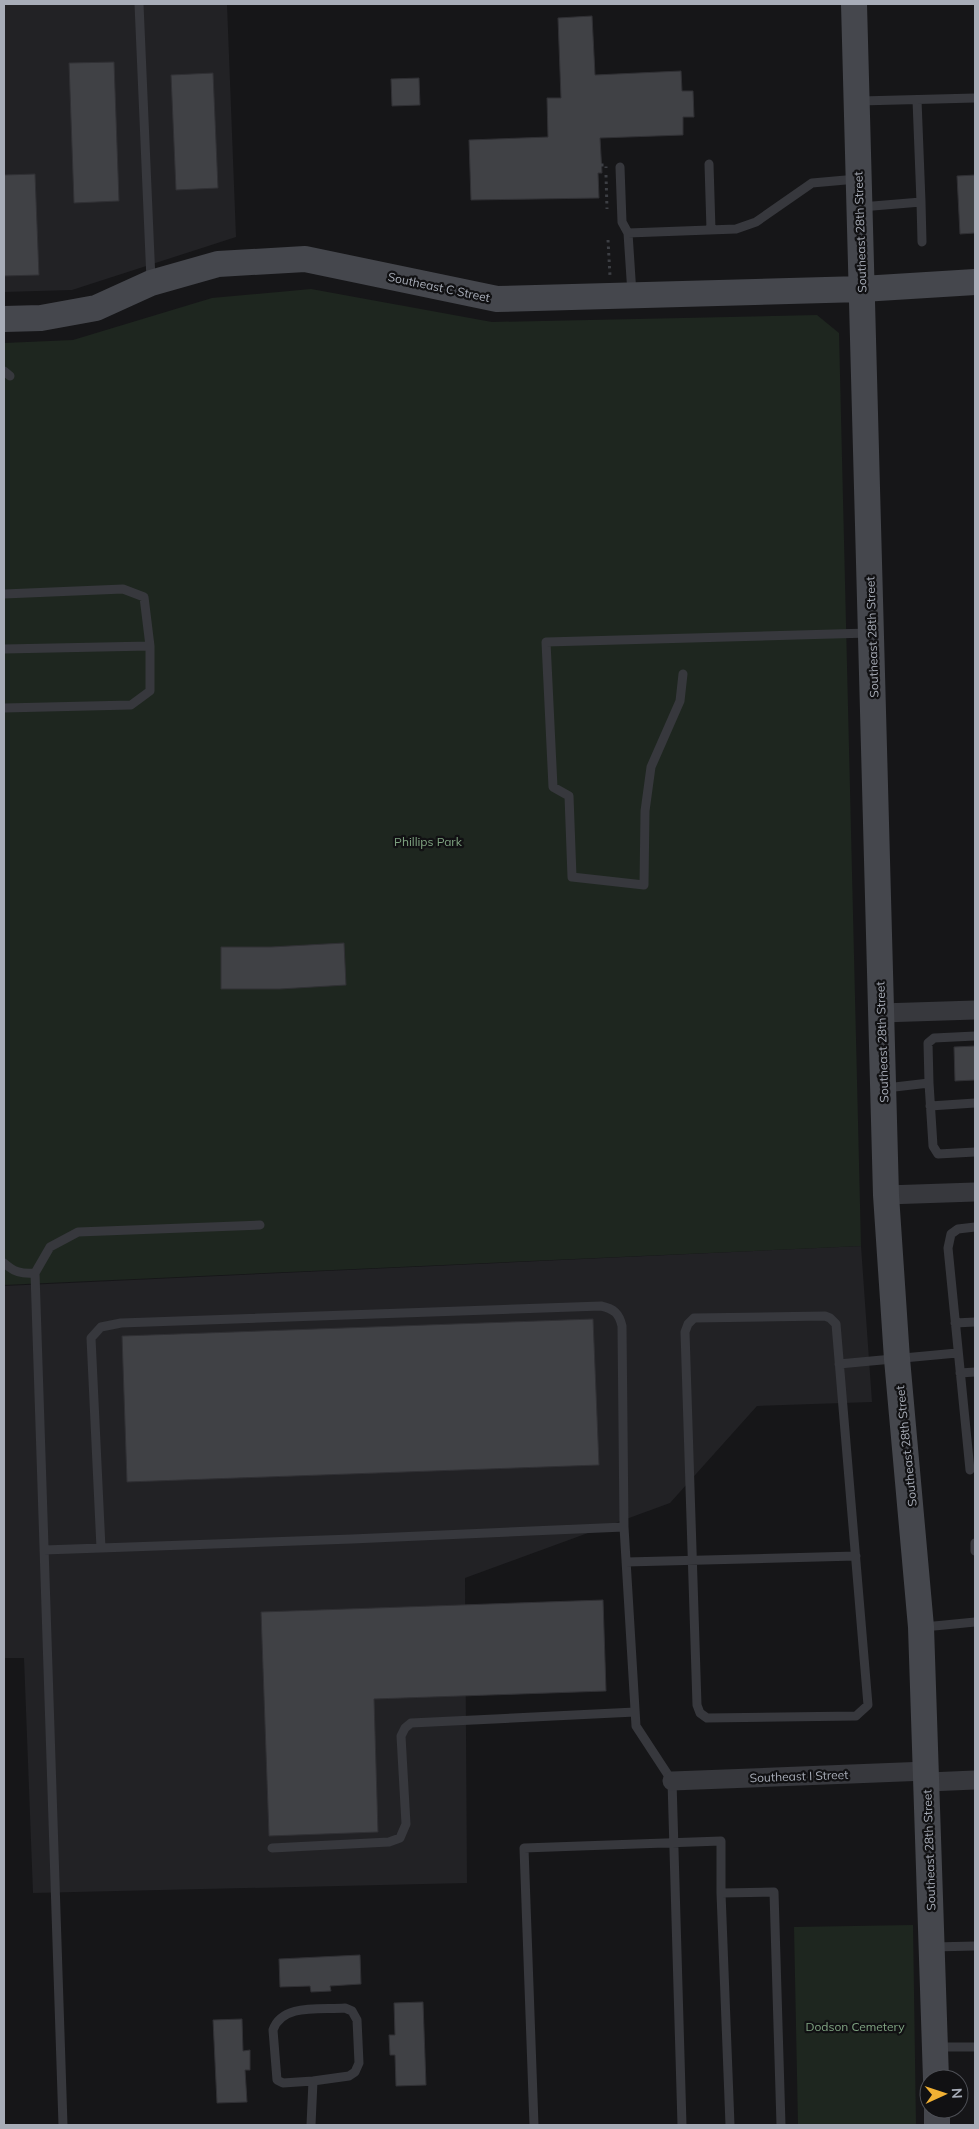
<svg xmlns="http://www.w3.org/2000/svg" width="979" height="2129" font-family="Mulish,sans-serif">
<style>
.built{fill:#222225}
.green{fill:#1e261f}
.building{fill:#404145;stroke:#303034}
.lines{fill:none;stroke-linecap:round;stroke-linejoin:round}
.path{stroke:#3d3f44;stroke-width:3;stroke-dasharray:2.5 4;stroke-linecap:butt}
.lane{stroke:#37383d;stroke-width:9}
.street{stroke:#37383d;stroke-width:19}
.secondary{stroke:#45474d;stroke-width:26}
.labels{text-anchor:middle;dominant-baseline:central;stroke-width:4.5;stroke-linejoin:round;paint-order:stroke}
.street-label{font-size:12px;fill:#a8adb8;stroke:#111113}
.park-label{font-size:12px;fill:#7fa381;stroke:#111113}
</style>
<rect width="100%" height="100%" fill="#161618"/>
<path class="built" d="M4,4h223l9,233 -164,53 -68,2z
M861,1246l11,156 -115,4 -87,97 -205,75 2,305 -434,10 -9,-235h-20v-372z"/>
<path class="green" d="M311,289l181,33 325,-7 22,18 22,913 -857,39v-942l69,-3 139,-42z
M913,1925l3,200h-118l-4,-198z"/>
<path class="building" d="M592,16l3,59 86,-4 1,20h11l1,26h-11v18l-83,3 2,35h-4l1,25 -128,2 -2,-60 79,-3 -1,-39h14l-3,-80z
M114,62l5,139 -45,2 -5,-140z
M213,73l5,115 -42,2 -5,-115z
M419,78l1,27 -28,1 -1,-27z
M35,174l4,101 -35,1v-101z
M975,175v58l-15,1 -3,-58z
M344,943l2,42 -66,4h-59v-42h50z
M975,1046v34l-20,1 -1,-34z
M593,1319l6,146 -472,17 -5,-146z
M603,1600l3,91 -232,8 4,133 -109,4 -8,-224z
M360,1955l1,29 -31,2 1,5 -20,1 -1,-6 -30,1 -1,-28z
M423,2002l3,83 -30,1 -1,-31h-5l-1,-20h6l-1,-32z
M242,2019l1,32 7,-1v20h-5l2,32 -30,1 -4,-83z"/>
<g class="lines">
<path class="path" d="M601,165h5v3
M606,175l1,34
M608,240l2,36"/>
<path class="lane" d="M139,4l12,276
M860,101l115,-3
M709,164l2,66
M620,167l2,55 6,11 4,61
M921,202l1,40
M861,207l60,-5 -4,-102
M628,233l108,-4 20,-7 56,-39 45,-4
M4,371l6,5
M4,594l119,-5 21,8 6,49v45l-19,14 -127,3
M4,649l146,-3
M683,674l-3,27 -29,66 -6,44 -1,74 -72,-8 -3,-81 -16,-9 -7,-145 323,-9
M929,1083l4,63 5,8 37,-2
M886,1088l43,-5 -1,-40 6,-5 41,-2
M930,1106l45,-3
M4,1263c10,9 17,11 31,10
M825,1316l5,2 6,6 32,381 -12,11 -149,2 -7,-5 -3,-8 -12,-373 3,-8 6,-6z
M955,1323l20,-1
M839,1364l118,-11
M960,1373l15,-1
M970,1470l-22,-222 3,-14 7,-5 17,-2
M975,1543v8
M101,1548l-10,-210 10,-11 20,-4 480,-17c13,3 18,7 21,20l2,201
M44,1550l308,-11 272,-12 12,199 36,55 10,344
M626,1562l230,-6
M924,1627l51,-5
M272,1848l117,-6 11,-4 6,-14 -5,-88 4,-8 6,-5 224,-11
M721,1893l9,232
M933,1947l42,-1
M345,2008l7,3 5,9 2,43 -4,9 -6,4 -36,5 -30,2 -6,-3 -4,-50c9,-27 48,-20 72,-22z
M938,2047h37
M63,2125l-28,-852 15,-26 28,-15 182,-7
M311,2125l2,-44
M534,2125l-10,-277 197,-7v52l53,-1 7,233"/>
<path class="street" d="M881,1013l94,-3
M886,1195l89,-3
M672,1781l255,-10
M928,1782l47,-2"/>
<path class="secondary" d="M854,4l32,1191 11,164 24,268 15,452
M4,319l37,-1 55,-10 55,-25 67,-19 87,-5 192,40 365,-10 113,-7
M937,2109v16"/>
</g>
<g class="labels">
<g class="street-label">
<text transform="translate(860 232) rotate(-92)">Southeast 28th Street</text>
<text transform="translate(439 287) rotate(12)">Southeast C Street</text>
<text transform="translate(872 637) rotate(-92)">Southeast 28th Street</text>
<text transform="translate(882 1042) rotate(-92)">Southeast 28th Street</text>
<text transform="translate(906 1446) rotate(-96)">Southeast 28th Street</text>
<text transform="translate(799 1776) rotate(-2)">Southeast I Street</text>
<text transform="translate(929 1850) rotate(-92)">Southeast 28th Street</text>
</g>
<g class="park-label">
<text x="428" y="841">Phillips Park</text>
<text x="855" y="2026">Dodson Cemetery</text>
</g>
</g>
<rect width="979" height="2129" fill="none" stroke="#a8adb8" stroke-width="10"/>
<g transform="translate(944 2094) rotate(87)"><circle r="24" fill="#111113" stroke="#4d4f55"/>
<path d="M0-4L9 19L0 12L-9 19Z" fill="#f2b134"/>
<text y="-8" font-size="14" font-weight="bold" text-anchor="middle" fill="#a8adb8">N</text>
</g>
</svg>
